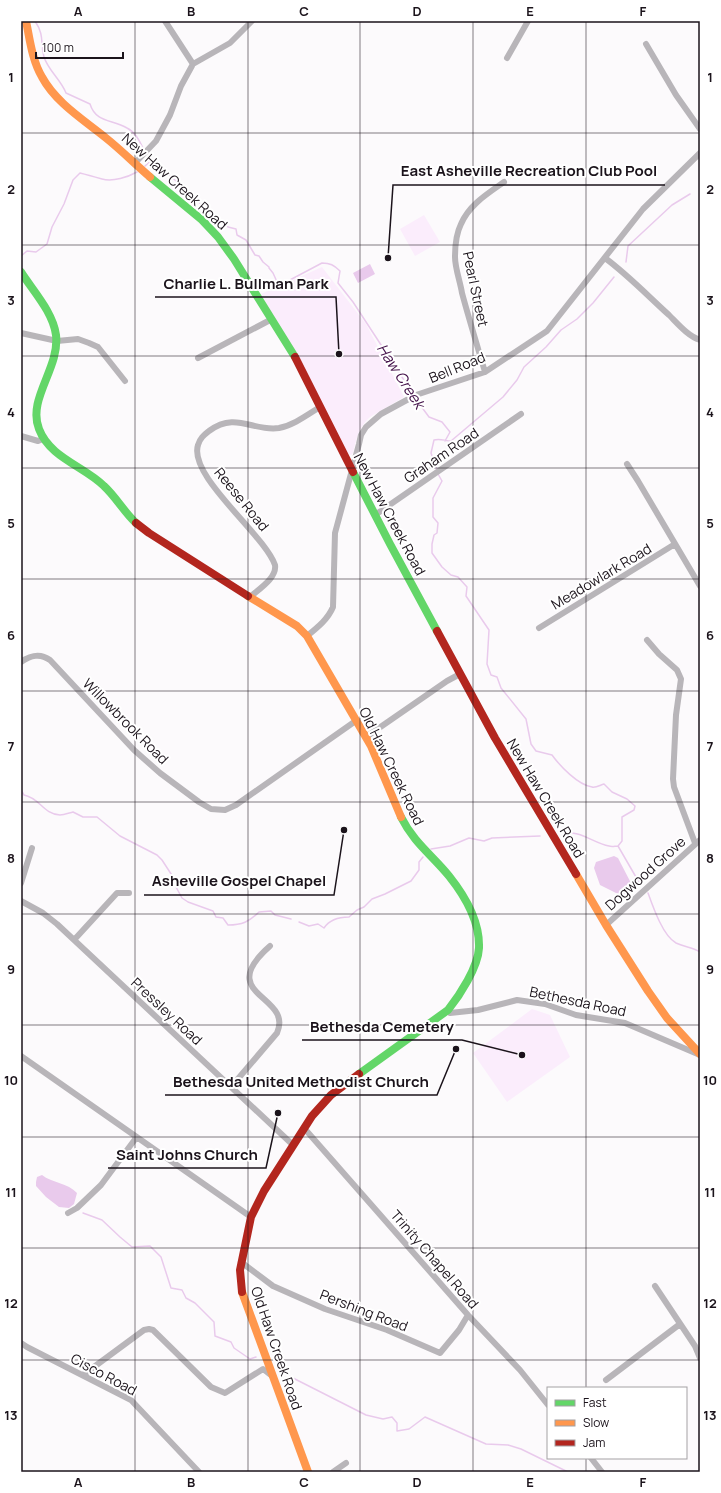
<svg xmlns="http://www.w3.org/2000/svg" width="721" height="1493" font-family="Manrope,sans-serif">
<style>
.green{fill:#fbedfc}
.water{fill:#e9caec}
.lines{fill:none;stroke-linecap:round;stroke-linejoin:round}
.stream{stroke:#e9caec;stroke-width:1.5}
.street{stroke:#b8b5b9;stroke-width:6}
.fast{stroke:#63d668;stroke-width:8}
.slow{stroke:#ff974d;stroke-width:8}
.jam{stroke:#b3261e;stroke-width:8}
.grid{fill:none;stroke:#1b131b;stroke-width:1;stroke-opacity:0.55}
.labels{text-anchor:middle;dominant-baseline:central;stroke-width:4;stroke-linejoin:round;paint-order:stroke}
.street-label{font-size:14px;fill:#1b131b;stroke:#fff}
.water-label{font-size:15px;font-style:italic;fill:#410e47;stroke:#fff}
.leader{fill:none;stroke:#1b131b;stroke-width:1.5}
.callout-dot{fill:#1b131b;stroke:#fff;stroke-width:1.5}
.callout-label{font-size:15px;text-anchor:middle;font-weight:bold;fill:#1b131b;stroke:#fff;stroke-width:4;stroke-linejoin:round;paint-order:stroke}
.neatline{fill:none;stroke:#1b131b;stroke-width:1.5}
.grid-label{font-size:13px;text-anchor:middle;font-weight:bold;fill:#1b131b}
</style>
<rect width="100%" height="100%" fill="#fcfafc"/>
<path class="green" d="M424,215l16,27 -25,14 -15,-27z
M322,267l44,57 38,73 -34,20c-11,10 -14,22 -17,36l-2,2 -3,-1 -87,-160z
M532,1009l18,6 20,42 -63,45 -34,-49z"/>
<path class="water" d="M370,264l5,10 -17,9 -5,-10z
M614,856l4,2 14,27 1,4 -3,4 -4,2 -10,-2 -16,-8 -6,-17 2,-6z
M42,1175c10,8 26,8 35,18l-3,11 -5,4 -10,-1 -13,-10 -10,-11v-4l1,-5z"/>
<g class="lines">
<path class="stream" d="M35,21c10,15 5,22 9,36 4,13 17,23 22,36l24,11c6,19 22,15 37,24 8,4 12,12 16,20
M148,155l68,63 12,9 8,2 1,6 9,5 9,15 4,1 4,6 6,5v1l4,5 5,11 10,-3 34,-18c8,0 12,2 18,8l-2,12 15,19 49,75 11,18
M145,166l8,-7
M21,256l6,-5 9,1 11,-8 5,-17 12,-23 9,-24 7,-7c8,2 15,4 22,6 11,3 26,-2 35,-7
M626,262l2,-16 44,-41 18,-11
M415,398l14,19 13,5 8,10 -5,9
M437,470l-6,-17 3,-13c6,-2 11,1 17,1l52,-44 14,-17 7,-13 22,-20 15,-17 16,-11 16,-16 21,-26
M438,474l4,7 -9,17v19l5,6 -1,10 -3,2 -2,9v9l10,14 9,8 7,2 9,10 -1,9 23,34 -2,34 4,11 6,2 4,11 25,31 5,25 5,7 16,4c8,11 26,30 40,32 4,1 8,-2 12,-3l8,8 15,7 8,7 -1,4 -12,7v24l-4,5
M21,790l3,5c16,3 19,19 36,20 4,0 9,-2 13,-3l10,5h14l23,19 37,19 5,5 13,20 1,7 6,11 6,4 25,9 3,6 7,1 5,7c14,0 21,-3 31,-13l12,-1 4,4 16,4
M563,834c16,-5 30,9 46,12 3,1 6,0 9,0
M618,846l22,38
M431,849l19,-3 19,-8 15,3 8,-3 48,-2
M648,893c5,14 15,43 28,50 8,4 16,4 24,9
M299,922l10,4 9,-2 6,4c6,-9 15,-11 25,-11l8,-7 7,-3 8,-8 13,-5 26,-13 8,-11v-8l4,-5
M83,1213l19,7 18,17 12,10 18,-1 11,11 10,31 11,2 4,8 9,5 19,19 1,14 16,6 3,6 16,11 6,-2
M279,1368l10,8 77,39 17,4 9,-2 5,6v8l12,-2 16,-12 61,27 22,1 13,4 47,23"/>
<path class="street" d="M165,21l28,43
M646,44l30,51 24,34
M507,58l21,-37
M135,163l21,-22 14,-26 11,-29 12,-22 37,-21 22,-22
M605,258c23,17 43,38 64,57 9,9 19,21 31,25
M21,333l36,8 21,-2 11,4 9,4 27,34
M198,358l74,-39
M485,372c-8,-27 -16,-53 -23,-79 -2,-12 -7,-25 -7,-36 0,-11 1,-23 6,-33 8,-19 26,-30 43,-42
M21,436l17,5 5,-2
M627,464l11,17 62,105
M375,515l146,-101
M250,597c9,-8 27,-19 25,-32 -11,-31 -87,-89 -77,-120 2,-7 6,-10 11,-14 27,-20 44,1 70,-3 15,-3 28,-13 41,-21
M539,628l136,-84
M307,636c11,-9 21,-17 26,-29l2,-74 24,-89 2,-9 5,-8 15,-13 35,-19 69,-23 62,-41 96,-122 57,-56
M647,640l12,14 18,16 4,9 -5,36 -3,64 1,8 21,56
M21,662c10,-7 19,-9 29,-2l84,90 26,23 39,29 12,7 14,1 11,-5 121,-85
M366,737l81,-56 13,-7
M21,883l11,-35
M21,901l22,12 14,11 236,221
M606,925l94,-85
M74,940l43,-47h12
M448,1010l2,3 28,-3 39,-10 28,4 31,11 49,8 75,32
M21,1056l230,161
M231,1087l46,-54c17,-38 -64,-37 -7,-87
M304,1128l164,187 52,55 28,35
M68,1213l9,-5 24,-23 35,-47
M241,1262l32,24 52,23 62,21 53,23 19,-23 9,-15
M655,1286l40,60 5,12
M21,1343l6,4 104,53 68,72
M83,1375l61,-45 5,-1 4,1 58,57 14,6 38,-24 9,7
M606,1380l74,-56
M591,1458l11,14
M333,1472l13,-9"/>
<path class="fast" d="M150,177l52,43 16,17 16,22 61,98
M21,272c12,19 32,40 35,63 4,33 -29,64 -17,94 11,29 45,37 65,57 12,11 20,26 32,37
M353,472l37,72 47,87
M359,1074l89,-64c12,-15 30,-43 31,-62 1,-27 -14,-52 -30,-72 -17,-21 -35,-33 -48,-59"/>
<path class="slow" d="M26,21c4,19 6,39 16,56 14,26 42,43 64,61 15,12 29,26 44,39
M248,596l49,30 10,10 64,110 30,71
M576,874l30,51 42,66 19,27 33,36
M242,1292l66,180"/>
<path class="jam" d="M295,357l58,115
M136,523l13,10 99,63
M437,631l58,107 81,136
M242,1292l-2,-22 11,-53 13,-26 48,-75 19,-21 28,-21"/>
</g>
<path class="grid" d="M135,21v1451M248,21v1451M360,21v1451M473,21v1451M586,21v1367M21,133h679M21,245h679M21,356h679M21,468h679M21,579h679M21,691h679M21,802h679M21,914h679M21,1025h679M21,1137h679M21,1248h679M21,1360h679M586,1458v14"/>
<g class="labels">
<g class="street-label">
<text transform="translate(175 181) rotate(42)">New Haw Creek Road</text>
<text transform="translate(476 289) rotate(78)">Pearl Street</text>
<text transform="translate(457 367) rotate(-22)">Bell Road</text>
<text transform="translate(441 455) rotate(-34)">Graham Road</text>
<text transform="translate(242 499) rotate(51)">Reese Road</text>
<text transform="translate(390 514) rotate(62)">New Haw Creek Road</text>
<text transform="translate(601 576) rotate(-31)">Meadowlark Road</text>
<text transform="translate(126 721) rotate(45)">Willowbrook Road</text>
<text transform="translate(392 766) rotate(64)">Old Haw Creek Road</text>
<text transform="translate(546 798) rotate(59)">New Haw Creek Road</text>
<text transform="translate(645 873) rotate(-42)">Dogwood Grove</text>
<text transform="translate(578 1001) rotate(12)">Bethesda Road</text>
<text transform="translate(167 1011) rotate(43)">Pressley Road</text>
<text transform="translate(435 1259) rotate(49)">Trinity Chapel Road</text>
<text transform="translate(364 1310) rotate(21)">Pershing Road</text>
<text transform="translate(277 1348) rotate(71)">Old Haw Creek Road</text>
<text transform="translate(104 1374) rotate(28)">Cisco Road</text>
</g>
<g class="water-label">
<text transform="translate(401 376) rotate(57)">Haw Creek</text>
</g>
</g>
<path class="leader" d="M388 258L393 185H665M339 354L336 297H155M344 830L334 895H144M522 1055L462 1040H302M456 1049L437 1095H165M278 1113L266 1168H108"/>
<g class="callout-dot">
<circle cx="388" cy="258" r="4"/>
<circle cx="339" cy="354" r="4"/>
<circle cx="344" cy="830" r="4"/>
<circle cx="522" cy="1055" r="4"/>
<circle cx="456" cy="1049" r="4"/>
<circle cx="278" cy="1113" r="4"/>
</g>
<g class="callout-label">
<text x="529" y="176">East Asheville Recreation Club Pool</text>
<text x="246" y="289">Charlie L. Bullman Park</text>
<text x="239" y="886">Asheville Gospel Chapel</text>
<text x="382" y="1032">Bethesda Cemetery</text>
<text x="301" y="1087">Bethesda United Methodist Church</text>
<text x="187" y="1160">Saint Johns Church</text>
</g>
<rect width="721" height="1493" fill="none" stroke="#ffffff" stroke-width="44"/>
<rect x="547" y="1387" width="140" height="72" fill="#ffffff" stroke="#a4a1a4"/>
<rect x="555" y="1400" width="20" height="6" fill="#63d668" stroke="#a4a1a4"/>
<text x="583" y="1407" font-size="12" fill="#1b131b">Fast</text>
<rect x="555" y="1420" width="20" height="6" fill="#ff974d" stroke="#a4a1a4"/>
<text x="583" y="1427" font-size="12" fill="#1b131b">Slow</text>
<rect x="555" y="1440" width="20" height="6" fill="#b3261e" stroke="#a4a1a4"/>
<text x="583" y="1447" font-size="12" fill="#1b131b">Jam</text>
<path d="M36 52v6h87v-6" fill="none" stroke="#1b131b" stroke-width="2"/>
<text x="42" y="52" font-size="12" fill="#1b131b" stroke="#ffffff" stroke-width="3" paint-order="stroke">100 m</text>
<rect x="22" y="22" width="677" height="1449" class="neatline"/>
<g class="grid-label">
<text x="78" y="16">A</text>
<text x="191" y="16">B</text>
<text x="304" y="16">C</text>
<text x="417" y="16">D</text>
<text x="530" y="16">E</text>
<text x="643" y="16">F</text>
<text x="11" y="82">1</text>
<text x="710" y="82">1</text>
<text x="11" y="194">2</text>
<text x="710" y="194">2</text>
<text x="11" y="305">3</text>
<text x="710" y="305">3</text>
<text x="11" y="417">4</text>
<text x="710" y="417">4</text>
<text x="11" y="528">5</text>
<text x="710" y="528">5</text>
<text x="11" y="640">6</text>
<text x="710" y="640">6</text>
<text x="11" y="751">7</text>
<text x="710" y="751">7</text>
<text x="11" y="863">8</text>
<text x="710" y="863">8</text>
<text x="11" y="974">9</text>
<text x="710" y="974">9</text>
<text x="11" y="1085">10</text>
<text x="710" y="1085">10</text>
<text x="11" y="1197">11</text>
<text x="710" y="1197">11</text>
<text x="11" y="1308">12</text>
<text x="710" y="1308">12</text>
<text x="11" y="1420">13</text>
<text x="710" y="1420">13</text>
<text x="78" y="1487">A</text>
<text x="191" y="1487">B</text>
<text x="304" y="1487">C</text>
<text x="417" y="1487">D</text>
<text x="530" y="1487">E</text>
<text x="643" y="1487">F</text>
</g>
</svg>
